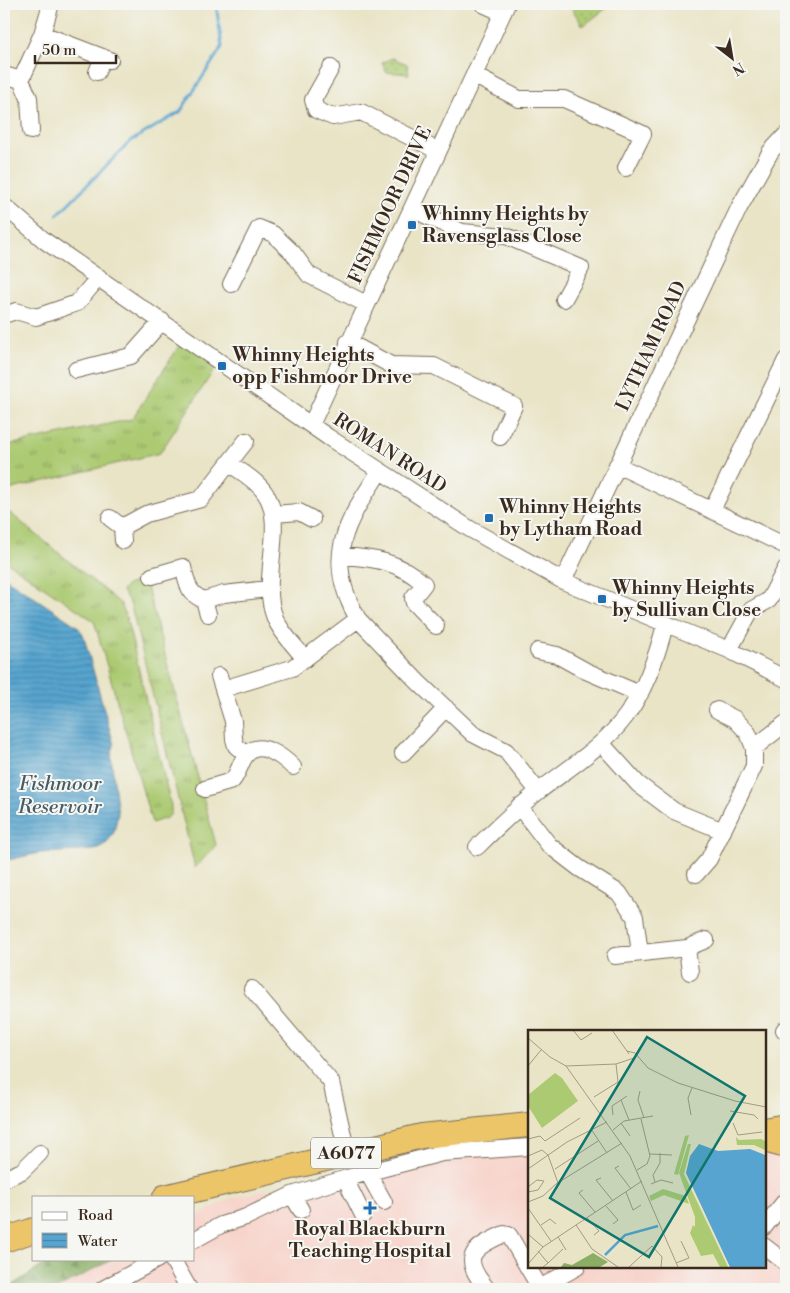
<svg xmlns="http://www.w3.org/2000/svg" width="790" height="1293" font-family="'Libre Bodoni',serif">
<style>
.built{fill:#f7d1c8}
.grass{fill:url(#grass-tufts);stroke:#747a48}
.forest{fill:url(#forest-firs);stroke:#626c41}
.park{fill:url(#park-dots);stroke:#747a48}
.water{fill:url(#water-rules);stroke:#486776}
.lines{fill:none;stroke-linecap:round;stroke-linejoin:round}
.stream{stroke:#56a4cf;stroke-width:3}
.minor-casing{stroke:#786b59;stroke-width:18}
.highway-casing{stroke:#786b59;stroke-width:26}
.minor{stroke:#fff;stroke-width:16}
.highway{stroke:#ecc569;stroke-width:24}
.poi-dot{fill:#1f6fb2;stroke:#f6f6f2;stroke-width:2}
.labels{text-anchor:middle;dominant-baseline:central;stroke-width:4;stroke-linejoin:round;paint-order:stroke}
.shield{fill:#f6f6f2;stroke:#73675e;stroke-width:1}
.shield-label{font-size:18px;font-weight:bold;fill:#3b2a1e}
.street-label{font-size:19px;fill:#3b2a1e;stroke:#f6f6f2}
.poi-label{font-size:19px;font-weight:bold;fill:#3b2a1e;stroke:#f6f6f2;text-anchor:start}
.water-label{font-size:20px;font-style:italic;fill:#465b65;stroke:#f6f6f2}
.inset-river{fill:none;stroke:#56a4cf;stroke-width:2.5}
.inset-road{fill:none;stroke:#a39a83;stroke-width:1}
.view{fill:#0f766e;fill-opacity:0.15;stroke:#0f766e;stroke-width:2.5}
.inset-edge{fill:none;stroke:#3b2a1e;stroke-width:2.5}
</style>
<defs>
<pattern id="grass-tufts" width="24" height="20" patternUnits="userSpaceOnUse" patternTransform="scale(1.25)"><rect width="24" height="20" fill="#acca72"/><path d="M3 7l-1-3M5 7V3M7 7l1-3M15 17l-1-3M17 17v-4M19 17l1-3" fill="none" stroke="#8da45d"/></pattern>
<pattern id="forest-firs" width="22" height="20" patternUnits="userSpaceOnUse" patternTransform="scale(1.25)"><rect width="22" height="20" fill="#89ae64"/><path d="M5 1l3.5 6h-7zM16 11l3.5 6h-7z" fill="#718e52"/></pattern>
<pattern id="park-dots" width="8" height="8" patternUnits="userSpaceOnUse" patternTransform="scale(1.25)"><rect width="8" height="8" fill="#acca72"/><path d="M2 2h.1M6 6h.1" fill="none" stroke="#8da45d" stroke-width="1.8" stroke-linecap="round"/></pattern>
<pattern id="water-rules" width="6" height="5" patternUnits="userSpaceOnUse" patternTransform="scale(1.25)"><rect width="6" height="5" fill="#56a4cf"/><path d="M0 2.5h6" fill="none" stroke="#4886a7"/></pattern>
</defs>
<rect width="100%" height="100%" fill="#f6f6f2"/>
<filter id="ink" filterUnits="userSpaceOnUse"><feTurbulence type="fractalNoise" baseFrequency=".02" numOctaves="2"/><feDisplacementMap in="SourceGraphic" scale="10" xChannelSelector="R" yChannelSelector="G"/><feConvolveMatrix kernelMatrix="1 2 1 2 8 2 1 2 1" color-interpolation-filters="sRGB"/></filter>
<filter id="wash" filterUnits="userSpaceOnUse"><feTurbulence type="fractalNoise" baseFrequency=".0096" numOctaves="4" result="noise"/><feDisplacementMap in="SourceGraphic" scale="20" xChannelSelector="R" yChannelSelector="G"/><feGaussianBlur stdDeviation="1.12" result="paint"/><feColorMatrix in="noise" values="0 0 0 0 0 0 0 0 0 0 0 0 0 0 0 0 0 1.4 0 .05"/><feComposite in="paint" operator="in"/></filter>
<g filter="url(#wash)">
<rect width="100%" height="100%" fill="#e9e4c6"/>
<path class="built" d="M529,1138v129h235v-117l22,8v131h-728l57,-30h79v-41l35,-19 214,-53z"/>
<path class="grass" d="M183,340l35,24 -58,89 -156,38v-45l128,-27z
M4,508l117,96 6,16 44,186v8l-5,4 -14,5 -58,-202 -90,-61z
M145,580l71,265 -21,23 -62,-254 -3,-11 -8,-12 6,-7z"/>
<path class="forest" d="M53,1259h60l-56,30h-51z"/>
<path class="park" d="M569,4h43l-29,22z
M392,58l15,6 2,10 -23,-2 -4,-9z"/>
<path class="water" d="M4,577l73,49 6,8 31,111 -3,11 7,58 -4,18 -7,11 -12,7 -56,3 -35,8z"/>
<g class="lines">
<path class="stream" d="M57,215l74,-74 49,-29 42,-65 -6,-43"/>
</g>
</g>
<g filter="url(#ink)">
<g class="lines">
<defs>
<path id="minor" d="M483,4l20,9
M42,34l68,26
M331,68l-18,32 3,10 17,7 28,-5 77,39
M97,72l6,-15
M4,75l17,5 21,-46 9,-30
M475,76l44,23h45l79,35 -17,34
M21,80l8,18 2,33
M4,206l41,35 283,196 142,92 93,52 166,69 57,29
M412,209l50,23 44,4 75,32 -17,31
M231,284l28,-56 14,6 20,19 16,22 57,29
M4,315l12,-4 20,6 41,-14 22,-26
M348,342l43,23 43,1 80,40 -14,31
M76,370l55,-14 31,-35
M311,425l196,-421
M230,464c12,8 27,17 35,29 22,31 -6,86 10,125 6,15 20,28 30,41
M617,465l169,81
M380,471c-35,53 -57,87 -22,148l60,63 55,52 33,17 32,40
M712,510l74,-150
M274,514l25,-2 13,7
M110,518l12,9 1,14
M122,527l24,-13 55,-15 45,-58
M341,556c33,2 58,5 83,28l-11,14 1,5 22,23
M152,576l31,-9c4,16 5,27 21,33
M563,581l176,-373 32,-57 15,-16
M208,614l-4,-14 20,-6 44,-5
M729,650l22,-40 18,-10 17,-32
M538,651l19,4 29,16 54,23
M219,676l14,45 1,18 2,7 10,8
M223,689l69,-21 66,-49
M602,744l36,40 36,27 49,20
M754,748l32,-25
M403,753l43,-45
M205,789l27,-8c7,-8 9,-22 16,-28 13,-13 35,4 45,14
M519,806l30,39 30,23 40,25 16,24 5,36
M477,847c20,-20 40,-39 62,-56 31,-24 64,-44 87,-75 19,-26 31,-60 39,-91
M696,874l13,-15 45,-93v-18l-6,-15 -13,-14 -18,-9
M687,948l3,24
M615,956l72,-8 19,-8
M252,989l79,93 16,71
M784,1030l2,1
M368,1173l16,29
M347,1178l3,11 13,26
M4,1179l18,-8 18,-18
M292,1195l9,15
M764,1227l22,-27
M194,1240l27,-15 25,-8 46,-22 55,-17 95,-25 87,-6
M764,1246l22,17
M172,1259l17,30
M103,1289l55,-30
M487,1289c-26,-31 -17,-40 17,-55l5,1 31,53
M538,1289l39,-22"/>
<path id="highway" d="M764,1130l22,-4
M764,1140l22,6
M165,1197l257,-61 107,-11
M4,1240l30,-10"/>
</defs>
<use href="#minor" class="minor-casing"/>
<use href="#highway" class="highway-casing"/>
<use href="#minor" class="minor"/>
<use href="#highway" class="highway"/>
</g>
</g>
<g class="poi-dot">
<rect x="407" y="220" width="10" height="10" rx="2.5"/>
<rect x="217" y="361" width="10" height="10" rx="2.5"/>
<rect x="484" y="513" width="10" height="10" rx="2.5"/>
<rect x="597" y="594" width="10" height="10" rx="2.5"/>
<path d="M367.5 1200.5h5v5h5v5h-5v5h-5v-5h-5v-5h5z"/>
</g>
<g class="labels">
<rect class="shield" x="311" y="1137.5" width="70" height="31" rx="4"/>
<g class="shield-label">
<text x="346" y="1153">A6077</text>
</g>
<g class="street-label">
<text transform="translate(390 205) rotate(-65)">FISHMOOR DRIVE</text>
<text transform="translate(651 346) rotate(-65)">LYTHAM ROAD</text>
<text transform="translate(390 453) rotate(33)">ROMAN ROAD</text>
</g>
<g class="poi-label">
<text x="422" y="214">Whinny Heights by<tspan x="422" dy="22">Ravensglass Close</tspan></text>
<text x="232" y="355">Whinny Heights<tspan x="232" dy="22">opp Fishmoor Drive</tspan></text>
<text x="499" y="507">Whinny Heights<tspan x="499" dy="22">by Lytham Road</tspan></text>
<text x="612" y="588">Whinny Heights<tspan x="612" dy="22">by Sullivan Close</tspan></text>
<text x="370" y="1229" text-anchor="middle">Royal Blackburn<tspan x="370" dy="22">Teaching Hospital</tspan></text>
</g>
<g class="water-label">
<text x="60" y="784">Fishmoor<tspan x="60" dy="23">Reservoir</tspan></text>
</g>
</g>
<g transform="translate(528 1030)">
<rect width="238" height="238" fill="#e9e4c6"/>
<path d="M27,43l7,5 16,23 -36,27 -14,-22v-11zM161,105l-11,40 -4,-1 11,-38zM208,107l3,3 22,-1 4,2v9l-11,-5h-17zM160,114h3l-7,30 44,93h-8l-7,-13 -12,2 -11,-23 3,-8 2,2v-10l-16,-44zM135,159l23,7 3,8 -25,-9 -13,6 -2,-5z" fill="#acca72"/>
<path d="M65,223l15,9 -8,5h-39l3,-4 8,2z" fill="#89ae64"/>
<path d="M171,114l19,7 32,-2 15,6v112h-35l-44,-94 4,-17z" fill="#56a4cf"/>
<path class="inset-river" d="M77,225l20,-20 33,-9"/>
<path class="inset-road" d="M45,0l8,10 11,-7M84,0l17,24M0,8l22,19 16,9 50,-2 18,-6M99,21l8,2 13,15 30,15 57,18 31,6M0,36l13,-16M38,36l64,90 48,111M112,61l-2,9 6,18M66,67l24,-15 -2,-18M93,70l8,20M202,81l24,4 4,4M85,85l-1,-9 15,-10M163,85l-3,-17 4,-10M93,93l9,13M205,93l5,12 24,-3M63,99l16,24M85,100l11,-9 29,-5M0,109l12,-3 5,5 35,-23M122,124l22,1M0,126l14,-6 6,5 10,28M91,136l-4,2 16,21M0,139l39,-27 40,-20M27,139l43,-28M109,140l10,-6 3,-8 -9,-37M73,148l-5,2 17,21M127,152l-2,-7 7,-12v-10M123,154l10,-4 12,3M0,157l9,-7 7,1 -6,9 -10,2M55,160l-4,3 16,19M98,162l7,18 8,-5M0,172l15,-6 13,-12 66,-41M78,176l12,14 -5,4M0,178l23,33M59,188l12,13 -5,4M13,195l9,-6 6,5M48,195l16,24 26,18M1,205l14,12M30,207l8,13M10,221l10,12 -5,4M20,233l15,-14M148,233l13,-5 -8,-17M0,234l15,-17 99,-66M101,237l23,-21 10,11 -1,10"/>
<path class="view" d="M119,7l98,59 -96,161 -99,-59z"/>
<rect width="238" height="238" class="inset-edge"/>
</g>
<rect width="790" height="1293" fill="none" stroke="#f6f6f2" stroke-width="20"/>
<rect x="32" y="1196" width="162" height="65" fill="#f6f6f2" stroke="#aba49d"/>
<rect x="42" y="1212" width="25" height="8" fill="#ffffff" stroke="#aba49d"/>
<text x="78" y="1220" font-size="15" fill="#3b2a1e">Road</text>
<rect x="42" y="1233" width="25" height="15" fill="url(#water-rules)" stroke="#aba49d"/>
<text x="78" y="1246" font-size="15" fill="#3b2a1e">Water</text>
<g transform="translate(732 58) rotate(149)" stroke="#f6f6f2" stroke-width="4" paint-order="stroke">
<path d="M0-4L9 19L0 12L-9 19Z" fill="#3b2a1e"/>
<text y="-8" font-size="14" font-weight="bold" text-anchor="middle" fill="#3b2a1e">N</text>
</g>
<path d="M35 55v8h81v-8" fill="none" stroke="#3b2a1e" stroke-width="2.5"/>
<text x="42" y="55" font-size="15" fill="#3b2a1e" stroke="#f6f6f2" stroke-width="4" paint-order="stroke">50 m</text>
</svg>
